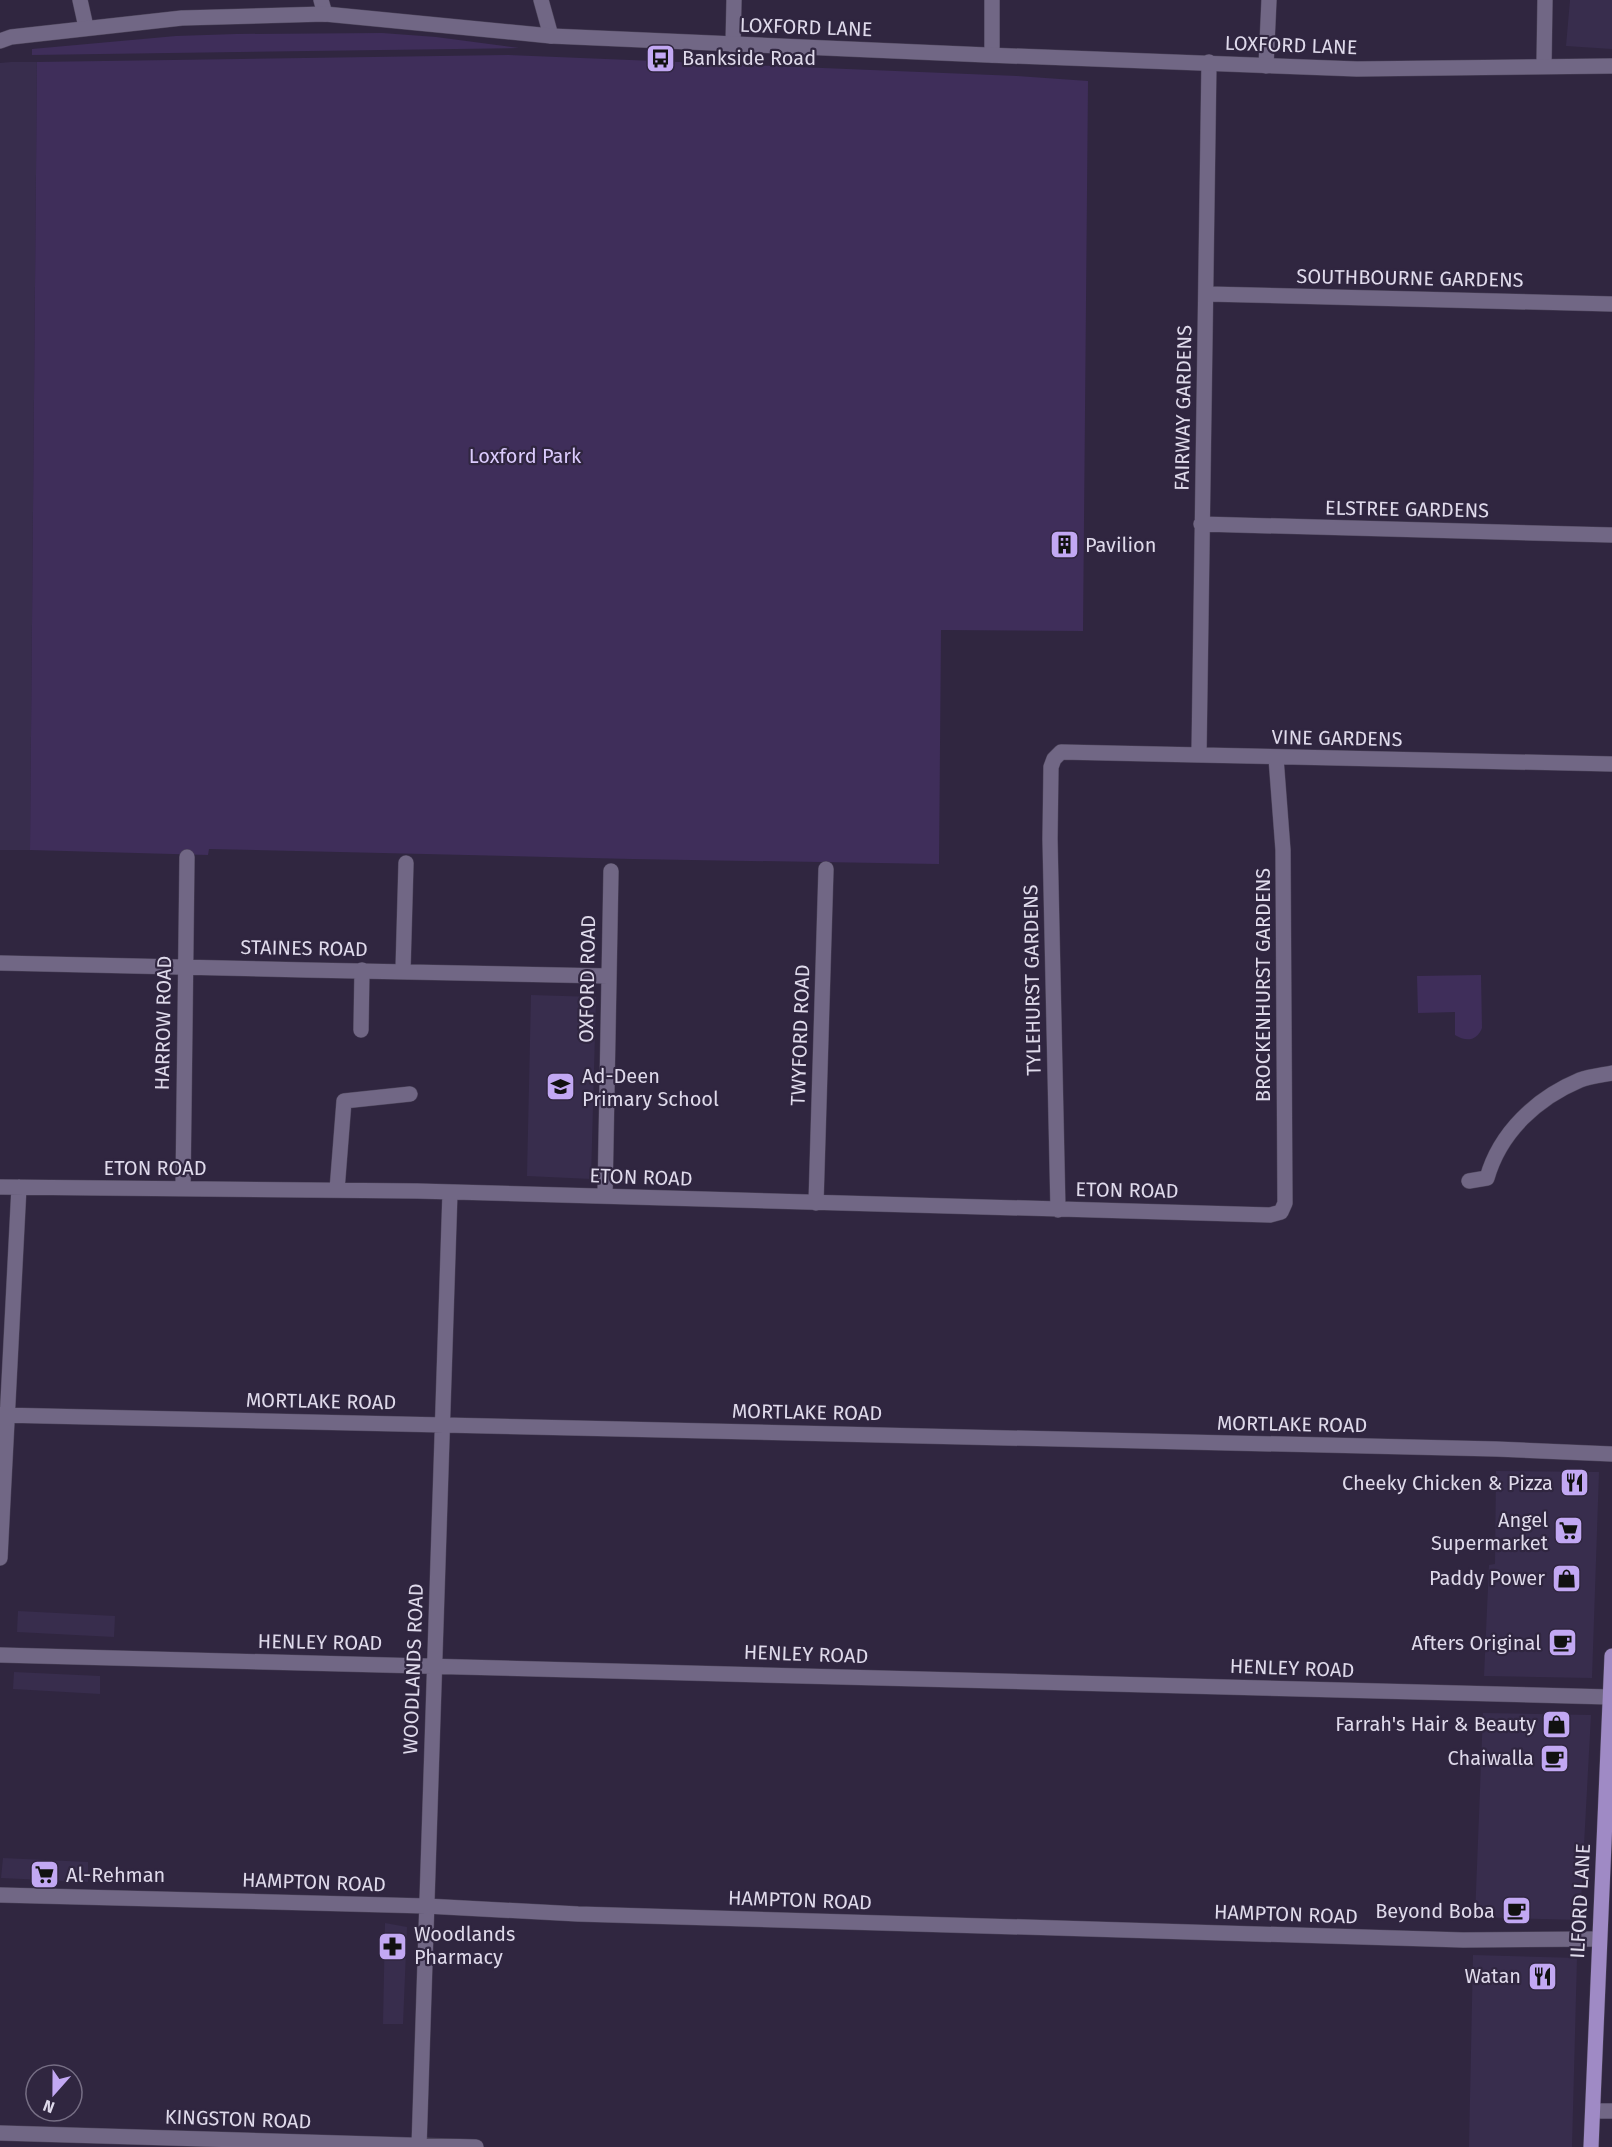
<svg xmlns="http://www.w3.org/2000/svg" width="1612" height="2147" font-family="'Fira Sans',sans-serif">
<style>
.built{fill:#382d4d}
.green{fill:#3f2e5a}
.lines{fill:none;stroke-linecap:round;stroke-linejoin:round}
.minor-casing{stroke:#4c445a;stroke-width:16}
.tertiary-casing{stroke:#4c445a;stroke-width:16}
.primary-casing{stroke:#4c445a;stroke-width:16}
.minor{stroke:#716785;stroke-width:15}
.tertiary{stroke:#716785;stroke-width:15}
.primary{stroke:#9f8ac5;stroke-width:15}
.labels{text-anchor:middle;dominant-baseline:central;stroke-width:4.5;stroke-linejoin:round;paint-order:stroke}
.street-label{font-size:20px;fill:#dfdaeb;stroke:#302640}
.poi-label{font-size:20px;fill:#dfdaeb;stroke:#302640;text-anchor:end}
.park-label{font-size:20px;fill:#dbcbfd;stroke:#302640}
</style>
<rect width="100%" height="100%" fill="#302640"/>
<path class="built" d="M1570,0h42v49l-46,-3z
M11,62h26l-7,788h-30v-787z
M531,995l65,2 -5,182 -64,-3z
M1496,1471l103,1 -7,206 -108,-2 5,-111 6,-1z
M18,1611l97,5 -1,21 -97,-5z
M14,1672l86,4v18l-87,-5z
M1483,1713l108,2 -11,205 -105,-3z
M3,1858l85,4v20l-87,-4z
M385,1923l22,4 -4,97h-20z
M1473,1955l104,3 -5,189h-103z"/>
<path class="green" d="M382,33l54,4 83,11 -487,7v-6l144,-13 60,-2z
M507,55l510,21 71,5 -5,550 -142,-1 -2,234 -307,-5 -423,-10 -1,6 -178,-5 7,-788z
M1481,975l1,53c-5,13 -16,14 -27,7v-23l-37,1 -1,-37z"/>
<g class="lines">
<defs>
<path id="minor" d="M80,0l6,27
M321,0l4,14
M541,0l10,36
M992,0v55
M733,45l1,-45
M1544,65l1,-65
M1266,66l3,-66
M1207,294l405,10
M1201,524l411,11
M1199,754l10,-692
M0,963c203,6 405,8 608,13
M403,970l3,-107
M361,1030l1,-60
M1469,1181l18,-3c13,-46 50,-80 93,-98 10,-4 22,-5 32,-7
M0,1187l417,4 853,24 11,-3 4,-9 -2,-353 -7,-92
M183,1189l4,-332
M337,1190l7,-89 66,-7
M605,1196l6,-325
M816,1203l10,-334
M1058,1210l-8,-371 1,-72 3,-8 7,-7 551,12
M0,1415l1496,34 116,5
M0,1558l19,-371
M0,1655l1610,42
M0,1895l426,11 152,8 885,26 136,-1
M1593,2111h19
M0,2133l476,14
M419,2147l31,-955"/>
<path id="tertiary" d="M0,41l11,-4 171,-19 143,-4 226,22 436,19 370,14 255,-3"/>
<path id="primary" d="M1591,2147l21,-491"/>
</defs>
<use href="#minor" class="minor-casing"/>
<use href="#tertiary" class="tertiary-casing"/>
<use href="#primary" class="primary-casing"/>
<use href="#minor" class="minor"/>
<use href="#tertiary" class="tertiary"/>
<use href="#primary" class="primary"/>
</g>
<defs>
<symbol id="bus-square" viewBox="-11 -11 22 22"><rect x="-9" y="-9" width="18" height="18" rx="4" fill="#c2a8f3" stroke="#302640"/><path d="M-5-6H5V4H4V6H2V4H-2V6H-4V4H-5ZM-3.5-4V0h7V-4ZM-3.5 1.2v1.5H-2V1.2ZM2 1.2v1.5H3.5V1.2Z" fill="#111"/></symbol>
<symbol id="building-square" viewBox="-11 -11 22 22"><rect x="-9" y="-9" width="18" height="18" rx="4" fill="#c2a8f3" stroke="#302640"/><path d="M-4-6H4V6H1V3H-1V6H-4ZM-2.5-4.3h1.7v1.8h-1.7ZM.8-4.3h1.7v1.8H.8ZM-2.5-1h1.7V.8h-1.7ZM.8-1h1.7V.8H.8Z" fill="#111"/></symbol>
<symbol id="school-square" viewBox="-11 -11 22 22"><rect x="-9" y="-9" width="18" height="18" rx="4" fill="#c2a8f3" stroke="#302640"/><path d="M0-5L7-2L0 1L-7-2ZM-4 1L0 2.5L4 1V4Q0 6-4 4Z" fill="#111"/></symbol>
<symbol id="restaurant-square" viewBox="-11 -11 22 22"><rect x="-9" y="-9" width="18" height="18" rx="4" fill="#c2a8f3" stroke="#302640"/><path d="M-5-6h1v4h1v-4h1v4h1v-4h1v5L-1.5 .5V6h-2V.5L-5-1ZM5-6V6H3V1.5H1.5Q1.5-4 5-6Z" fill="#111"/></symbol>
<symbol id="supermarket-square" viewBox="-11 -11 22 22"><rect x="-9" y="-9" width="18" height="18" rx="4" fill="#c2a8f3" stroke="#302640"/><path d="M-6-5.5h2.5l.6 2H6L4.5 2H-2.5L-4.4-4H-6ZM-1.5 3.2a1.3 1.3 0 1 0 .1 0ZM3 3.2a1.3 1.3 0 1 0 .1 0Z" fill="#111"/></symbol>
<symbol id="shop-square" viewBox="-11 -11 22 22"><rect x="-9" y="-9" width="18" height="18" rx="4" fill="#c2a8f3" stroke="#302640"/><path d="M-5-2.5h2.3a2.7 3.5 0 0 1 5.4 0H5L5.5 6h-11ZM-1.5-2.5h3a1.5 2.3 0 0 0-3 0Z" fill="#111"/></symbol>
<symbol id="cafe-square" viewBox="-11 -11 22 22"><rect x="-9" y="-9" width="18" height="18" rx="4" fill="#c2a8f3" stroke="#302640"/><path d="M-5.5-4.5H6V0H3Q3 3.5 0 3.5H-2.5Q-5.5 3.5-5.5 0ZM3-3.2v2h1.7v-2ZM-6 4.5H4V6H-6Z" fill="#111"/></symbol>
<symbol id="pharmacy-square" viewBox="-11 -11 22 22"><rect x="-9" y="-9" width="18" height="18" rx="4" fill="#c2a8f3" stroke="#302640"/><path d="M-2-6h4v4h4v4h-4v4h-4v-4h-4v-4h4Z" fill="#111"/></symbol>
</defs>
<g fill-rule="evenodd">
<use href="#bus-square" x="644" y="42" width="33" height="33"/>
<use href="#building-square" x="1048" y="528" width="33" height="33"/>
<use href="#school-square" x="544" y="1070" width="33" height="33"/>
<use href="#restaurant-square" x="1558" y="1466" width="33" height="33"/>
<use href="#supermarket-square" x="1552" y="1514" width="33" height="33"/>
<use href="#shop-square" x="1550" y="1562" width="33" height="33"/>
<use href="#cafe-square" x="1546" y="1626" width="33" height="33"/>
<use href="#shop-square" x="1540" y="1708" width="33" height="33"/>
<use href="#cafe-square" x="1538" y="1742" width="33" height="33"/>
<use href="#supermarket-square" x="28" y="1858" width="33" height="33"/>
<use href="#cafe-square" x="1500" y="1894" width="33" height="33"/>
<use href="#pharmacy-square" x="376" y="1930" width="33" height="33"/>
<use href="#restaurant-square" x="1526" y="1960" width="33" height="33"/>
</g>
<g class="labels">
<g class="street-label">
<text transform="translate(806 27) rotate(2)">LOXFORD LANE</text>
<text transform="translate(1291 45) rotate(2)">LOXFORD LANE</text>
<text transform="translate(1410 278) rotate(1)">SOUTHBOURNE GARDENS</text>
<text transform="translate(1183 408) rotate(-89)">FAIRWAY GARDENS</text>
<text transform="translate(1407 509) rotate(1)">ELSTREE GARDENS</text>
<text transform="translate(1337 738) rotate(1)">VINE GARDENS</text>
<text transform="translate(304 948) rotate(1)">STAINES ROAD</text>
<text transform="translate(587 979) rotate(-89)">OXFORD ROAD</text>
<text transform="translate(1032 980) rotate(-91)">TYLEHURST GARDENS</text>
<text transform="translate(1263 985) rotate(-90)">BROCKENHURST GARDENS</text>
<text transform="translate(163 1023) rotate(-89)">HARROW ROAD</text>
<text transform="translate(800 1035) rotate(-88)">TWYFORD ROAD</text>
<text x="155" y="1168">ETON ROAD</text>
<text transform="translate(641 1177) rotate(2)">ETON ROAD</text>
<text transform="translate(1127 1190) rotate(1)">ETON ROAD</text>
<text transform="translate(321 1401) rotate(1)">MORTLAKE ROAD</text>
<text transform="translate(807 1412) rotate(1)">MORTLAKE ROAD</text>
<text transform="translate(1292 1424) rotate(1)">MORTLAKE ROAD</text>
<text transform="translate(320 1642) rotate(1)">HENLEY ROAD</text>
<text transform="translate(806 1654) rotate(2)">HENLEY ROAD</text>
<text transform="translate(1292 1668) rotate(2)">HENLEY ROAD</text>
<text transform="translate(413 1669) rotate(-88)">WOODLANDS ROAD</text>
<text transform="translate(314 1882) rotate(2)">HAMPTON ROAD</text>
<text transform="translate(800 1900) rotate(2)">HAMPTON ROAD</text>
<text transform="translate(1580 1901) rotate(-87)">ILFORD LANE</text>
<text transform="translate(1286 1914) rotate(2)">HAMPTON ROAD</text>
<text transform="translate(238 2119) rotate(2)">KINGSTON ROAD</text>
</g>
<g class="poi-label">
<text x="682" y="58" text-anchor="start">Bankside Road</text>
<text x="1085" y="545" text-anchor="start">Pavilion</text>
<text x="582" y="1076" text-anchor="start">Ad-Deen<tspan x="582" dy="23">Primary School</tspan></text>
<text x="1553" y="1483">Cheeky Chicken &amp; Pizza</text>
<text x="1548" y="1520">Angel<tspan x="1548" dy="23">Supermarket</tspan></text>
<text x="1545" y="1578">Paddy Power</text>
<text x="1541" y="1643">Afters Original</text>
<text x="1536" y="1724">Farrah's Hair &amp; Beauty</text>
<text x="1534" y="1758">Chaiwalla</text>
<text x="66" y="1875" text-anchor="start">Al-Rehman</text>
<text x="1495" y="1911">Beyond Boba</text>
<text x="414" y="1934" text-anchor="start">Woodlands<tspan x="414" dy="23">Pharmacy</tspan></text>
<text x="1521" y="1976">Watan</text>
</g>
<g class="park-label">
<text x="525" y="456">Loxford Park</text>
</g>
</g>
<g transform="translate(54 2093) rotate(201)"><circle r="28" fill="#302640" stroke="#766e84" stroke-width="1.5"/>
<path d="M0-4.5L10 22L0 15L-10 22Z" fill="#c2a8f3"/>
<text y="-9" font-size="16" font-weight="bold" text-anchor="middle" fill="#dfdaeb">N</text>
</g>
</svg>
